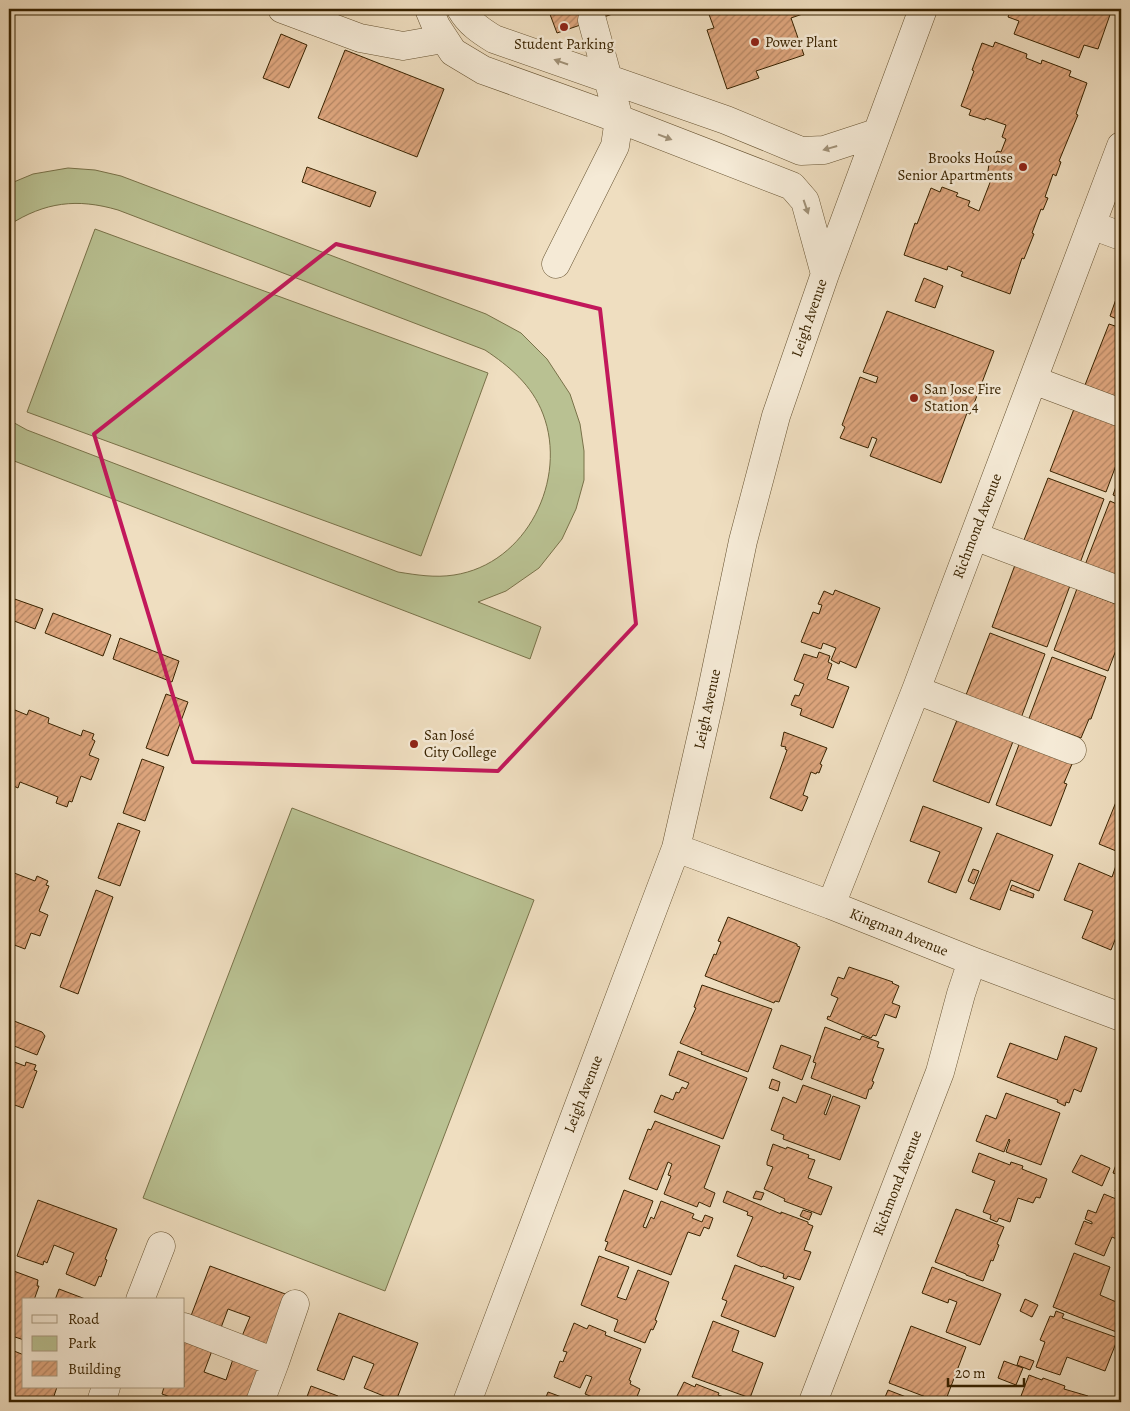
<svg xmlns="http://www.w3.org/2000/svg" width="1130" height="1411" font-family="Alegreya,serif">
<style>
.green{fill:#b9c192;stroke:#797249}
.building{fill:url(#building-hatch);stroke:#392300}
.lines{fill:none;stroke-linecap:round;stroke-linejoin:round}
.minor-casing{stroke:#665230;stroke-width:29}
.minor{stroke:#f5ead6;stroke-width:28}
.oneway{fill:#a09076}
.marked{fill:none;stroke:#c2185b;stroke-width:4;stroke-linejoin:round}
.poi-dot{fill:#8f2418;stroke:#f5ead6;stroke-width:2}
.labels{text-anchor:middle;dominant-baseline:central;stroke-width:5;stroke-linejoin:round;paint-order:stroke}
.poi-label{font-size:15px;fill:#392300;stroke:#f5ead6;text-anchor:start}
.street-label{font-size:15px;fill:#392300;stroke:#f5ead6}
</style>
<defs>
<pattern id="building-hatch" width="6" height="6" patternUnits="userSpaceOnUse" patternTransform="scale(1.25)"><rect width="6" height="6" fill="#dea67e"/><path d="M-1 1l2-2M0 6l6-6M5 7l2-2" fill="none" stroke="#b58765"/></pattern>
</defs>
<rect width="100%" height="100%" fill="#efdec0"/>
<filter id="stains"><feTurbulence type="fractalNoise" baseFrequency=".004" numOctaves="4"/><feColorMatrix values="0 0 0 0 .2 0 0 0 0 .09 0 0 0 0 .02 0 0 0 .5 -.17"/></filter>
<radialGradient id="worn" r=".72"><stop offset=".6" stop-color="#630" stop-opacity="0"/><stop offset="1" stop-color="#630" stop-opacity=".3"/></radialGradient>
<path class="green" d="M68,168l27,2 26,6 365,138 35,19 26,26 23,35 10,30 4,27v29l-8,29 -14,30 -23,29 -33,23 -28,11 63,25 -11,32 -521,-200v-39l18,10 371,142c19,3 37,6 56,3 73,-11 114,-96 89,-161 -11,-29 -34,-48 -58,-64l-367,-140c-41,-12 -73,-8 -109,15v-41l24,-10z
M95,229l393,144 -67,183 -394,-144z
M292,808l242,92 -149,391 -242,-93z"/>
<path class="building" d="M548,9h79l-70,24z
M707,9h110l-26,9 13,37 -48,16 3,7 -32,11 -20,-59 7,-2z
M1011,9h101l-14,40 -14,-4 -5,13 -65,-24 5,-13 -11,-4z
M281,34l26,11 -18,43 -26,-10z
M995,42l32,12 -1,4 15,6 1,-4 29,11 -2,5 18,7 -11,31 2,1 -19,46 2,1 -5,14 -3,-2 -8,23 3,1 -5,12 -2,-1 -9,24 2,1 -10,25 -2,-1 -12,36 -49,-18 2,-4 -15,-6 -1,4 -43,-15 11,-32 2,1 14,-36 9,4 2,-5 16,6 -2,3 14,5 -2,5 11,5 12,-31 -4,-2 2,-14 8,-13 4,1 5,-13 -4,-2 4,-12 -20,-7 -1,2 -16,-5 2,-5 -10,-4 13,-35 -2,-1 10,-27 11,4z
M345,50l99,39 -27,68 -99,-39z
M307,167l69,25 -6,15 -68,-25z
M924,278l19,8 -8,22 -20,-7z
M1121,285v36l-11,-5z
M887,311l107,40 -24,63 -3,-1 -26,70 -71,-27 7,-17 -5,-2 -4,11 -28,-10 5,-11 -3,-2 18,-48 16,6 2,-6 -15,-5z
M1109,324l12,4v71l-36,-14z
M1074,409l45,17 2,-2v28l-15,40 -56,-21z
M1121,472v26l-8,-3z
M1048,478l56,21 -24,64 -11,-4 1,-2 -46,-17z
M1110,501l11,5v71l-36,-12z
M1015,565l56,18 -24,64 -55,-20z
M1078,586l11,4 -2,3 34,13v31l-13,34 -54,-21z
M835,590l45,18 -24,60 -16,-7 -1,3 -8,-4 5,-12 -13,-5 -2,6 -20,-7 12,-30 6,2 3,-9 -4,-1 6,-13 9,4z
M9,597l34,12 -8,20 -26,-10z
M53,613l58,22 -8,21 -58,-23z
M990,633l55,21 -24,64 -55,-23z
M120,638l59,23 -7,21 -59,-23z
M819,652l11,4 -2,6 4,2 -5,15 22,8 -16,41 -33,-13 2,-6 -11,-4 4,-10 4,1 5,-12 -10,-4 10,-26 13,4z
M1052,657l54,20 -15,42h-2l-8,19 -43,-16 -1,3 -9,-4z
M166,694l22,8 -20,54 -22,-8z
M15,710l12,5 2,-5 20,8 -1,5 33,13 2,-6 11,4 -2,5 3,2 -6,14 10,4 -8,21 -10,-4 -9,26 -3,-1 -2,6 -11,-4 2,-6 -38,-15 -2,6 -9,-4v-73l5,2z
M957,720l57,19 -25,64 -56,-22z
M784,732l43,16 -7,16 2,1 -3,8 -2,-1 -1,2 -5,-2 -8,23 5,2 -6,14 -32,-13 17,-48 -2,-1 1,-2 -5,-1z
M1020,742l9,5 43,17 -8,19 3,1 -16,42 -55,-21z
M142,759l22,8 -19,54 -22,-8z
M1121,796v57l-22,-9 17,-42 2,1z
M923,806l59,22 -26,65 -28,-11 12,-30 -30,-11z
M118,823l22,8 -20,55 -22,-8z
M997,833l56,22 -14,36 -28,-11 -11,30 -30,-11z
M1119,857l2,1v67l-10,25 -29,-12 11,-27 -29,-11 15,-37 33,14z
M973,869l6,2 -5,13 -6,-3z
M9,871l26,10 2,-5 11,5 -2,4 3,1 -10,25 9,4 -8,21 -9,-3 -6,16 -16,-6z
M1012,885l22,9 -1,4 -23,-8z
M96,890l17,7 -35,97 -18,-7z
M728,917l69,27v2l3,1 -21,55 -4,-1 -1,2 -69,-27 9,-22 2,1 5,-13 -3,-1z
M849,967l44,15 -1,1 7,3 -7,17 8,3 -4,12 -11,-4 -9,22 -3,-1 -2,3 -44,-19 1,-3 2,1 8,-19 -7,-3 7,-18 6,2z
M702,985l70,24 -24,63 -47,-18 1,-2 -22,-9 16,-35 -2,-1z
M9,1019l33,13 3,4 -8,19 -28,-11z
M825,1027l35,13 2,-4 17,6 -2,5 7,2 -12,32 2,1 -3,7h-2l-3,10 -55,-21 5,-15 -3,-1z
M1065,1036l32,12 -16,44 -7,-3 -5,14 -3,-1 -1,4 -8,-4 1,-2 -61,-23 13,-34 47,17z
M781,1045l30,11 -9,24 -29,-12z
M678,1051l69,27 -24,61 -69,-27 7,-17 12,5 3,-8 3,1 3,-6 4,2 3,-6 -20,-8z
M9,1060l16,6 1,-4 10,3 -2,5 3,1 -14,37 -14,-5z
M772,1079l8,3 -2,9 -9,-3z
M803,1085l28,10 -7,19 2,1 7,-19 27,10 -20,54 -57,-21 1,-4 -13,-5 12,-33 13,6z
M1006,1093l54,20 -19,52 -35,-13 4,-12 -1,-1 -5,13 -28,-11 10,-26 10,4z
M655,1121l65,25 -16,42 11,5 -5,14 -11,-5 -2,5 -33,-13 7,-18 -3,-1 4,-11 -4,-2 -11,28 -28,-11 19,-50 3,1z
M773,1144l13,5 1,-2 22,8 -1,3 7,2 -7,18 24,9 -11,28 -37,-14 1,-2 -21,-10 9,-22 -6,-2v-3z
M1121,1151v42l-6,-2 6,-15 -8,-3z
M979,1153l31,12 1,-3 12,4 -1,3 25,10 -7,19 -4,-1 -3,6 -15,-5 -8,24 -11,-4 -2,4 -7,-3 1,-4 -8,-3 12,-31 -23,-9z
M1081,1155l29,13 -8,18 -30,-14z
M624,1190l29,11 -10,26 3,1 5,-11 3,2 7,-18 33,13 -2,4 10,4 3,-7 8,3 -4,11 -5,-2 -4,9 -12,-4 -17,43 -66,-25 3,-8 -3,-1z
M727,1191l54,23v-2l27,10v2l5,2 -9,24 7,2 -11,28 -12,-4 -2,3 -3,-1 1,-4 -21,-8 -1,1 -25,-11 16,-39 -6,-2 1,-3 -25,-10z
M756,1191l8,2 -3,7 -8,-2z
M1104,1194l17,7v40l-9,-4 -8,19 -29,-12 9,-23 8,3v-2l-7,-3 3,-9 8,3z
M38,1200l79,29 -12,30 2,1 -6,17 -2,-1 -4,10 -29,-12 8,-21 -20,-8 -7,18 -3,-2 -1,4 -26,-9z
M956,1209l48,18 -7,17 2,1 -6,16 -2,-1 -8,21 -17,-6v-1l-31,-12z
M803,1210l9,3 -3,7 -9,-4z
M1074,1253l36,14 -10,28 21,9v24l-2,5 -66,-26z
M599,1256l30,11 -12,30 9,3 12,-30 31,12 -14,38 2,1 -4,9 -2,-1 -6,14 -31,-12 4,-11 -37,-15z
M735,1265l59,22 -19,50 -54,-21 6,-15 -5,-2z
M210,1266l78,29 -21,56 -27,-10 10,-24 -22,-8 -9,24 -30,-12z
M932,1267l69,27 -21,51 -34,-13 11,-30 -8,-3 -1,4 -26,-10z
M11,1270l27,10 -1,6h2l-5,14h-10v40l-15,-5v-60z
M59,1289l29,11h-33z
M1025,1299l13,6 -6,12 -12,-6z
M1056,1311l8,3 -2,4 56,20 -13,33 -38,-14 -7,18 -24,-8 9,-25 -5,-2 10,-24 4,1z
M339,1313l79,30 -22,58 -32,-13 10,-24 -21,-8 -9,24 -27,-10z
M713,1321l26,10 -7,20 31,12 -13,35 -58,-21z
M574,1323l13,6 2,-4 17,7 -1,3 36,14 -12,31 2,1 -1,3 10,5 -5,13h-30l-20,-8 7,-17 -6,-2 -6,13 -26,-11 6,-16 3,1 4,-10 -4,-1z
M911,1326l55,21 -21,55h-6l-50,-19z
M184,1338l29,10 -9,24 22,8 8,-24 26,10 -13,36h-63l-22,-8 2,-7h20z
M9,1349l15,6v32h33l-5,15h-32l1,-4 -12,-4z
M1020,1356l14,5 -4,9 -13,-5z
M1004,1361l19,7 -7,17 -18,-7z
M1029,1375l13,5 1,-2 22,8 -1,3 24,7 -2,6h-59l1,-3 -7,-3z
M684,1382l11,5 1,-3 23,9 -1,2 6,2 -1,5h-46l1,-2h-3z
M311,1386l27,10 -3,6h-30z
M888,1390l31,12h-36z
M548,1392l27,10h-31z"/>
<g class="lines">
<defs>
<path id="minor" d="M282,9l78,29 43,8 40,-7
M429,9l7,17 17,26 30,18 136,49 173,67 13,15 20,73
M461,9c8,14 20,22 33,30l232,81 75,31 23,-1 52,-17
M1091,225l30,11
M556,264l59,-118 4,-27 -27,-99
M1033,380l88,33
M974,536l147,55
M916,690l156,60
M676,848l155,57 141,56 149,56
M831,905l85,-215 205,-544
M140,1300l21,-54
M184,1327l91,35 20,-58
M101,1402l5,-15
M260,1402l15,-40
M467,1402l209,-554 34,-149 33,-158 33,-125 49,-142 98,-265
M813,1402l127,-330 21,-78 11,-33"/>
</defs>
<use href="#minor" class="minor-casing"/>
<use href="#minor" class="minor"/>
</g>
<defs><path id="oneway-solid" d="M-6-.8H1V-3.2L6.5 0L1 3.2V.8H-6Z" transform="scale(1.25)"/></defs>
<g class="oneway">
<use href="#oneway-solid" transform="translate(561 62) rotate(-161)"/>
<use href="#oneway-solid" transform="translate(665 137) rotate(21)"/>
<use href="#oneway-solid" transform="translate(830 148) rotate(164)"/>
<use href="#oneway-solid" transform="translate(806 207) rotate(71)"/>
</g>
<path class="marked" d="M336,244l264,65 36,315 -138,147 -305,-9 -99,-328z"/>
<g class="poi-dot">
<circle cx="564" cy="27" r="5"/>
<circle cx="755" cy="42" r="5"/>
<circle cx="1023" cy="167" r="5"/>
<circle cx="914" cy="398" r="5"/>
<circle cx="414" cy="744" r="5"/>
</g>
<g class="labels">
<g class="poi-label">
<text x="765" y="42">Power Plant</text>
<text x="564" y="44" text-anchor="middle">Student Parking</text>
<text x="1013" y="158" text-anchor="end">Brooks House<tspan x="1013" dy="17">Senior Apartments</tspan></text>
<text x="924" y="389">San Jose Fire<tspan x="924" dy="17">Station 4</tspan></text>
<text x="424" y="735">San José<tspan x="424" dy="17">City College</tspan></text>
</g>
<g class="street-label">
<text transform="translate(809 318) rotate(-71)">Leigh Avenue</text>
<text transform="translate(977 526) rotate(-69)">Richmond Avenue</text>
<text transform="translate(707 709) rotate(-78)">Leigh Avenue</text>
<text transform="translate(899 932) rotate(22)">Kingman Avenue</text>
<text transform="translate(583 1094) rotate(-69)">Leigh Avenue</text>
<text transform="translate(897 1183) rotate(-69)">Richmond Avenue</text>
</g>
</g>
<rect width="1130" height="1411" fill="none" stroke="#efdec0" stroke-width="30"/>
<rect x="10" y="10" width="1110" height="1391" fill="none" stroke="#392300" stroke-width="2.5"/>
<rect x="15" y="15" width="1100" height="1381" fill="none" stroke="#392300"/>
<rect x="22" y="1298" width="162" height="90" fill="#f5ead6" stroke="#aa9a80"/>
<rect x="32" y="1315" width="25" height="8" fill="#f5ead6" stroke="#aa9a80"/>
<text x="68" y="1324" font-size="15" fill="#392300">Road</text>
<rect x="32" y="1336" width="25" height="15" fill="#b9c192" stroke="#aa9a80"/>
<text x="68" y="1348" font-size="15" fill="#392300">Park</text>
<rect x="32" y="1361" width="25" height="15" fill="url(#building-hatch)" stroke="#aa9a80"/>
<text x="68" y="1374" font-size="15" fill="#392300">Building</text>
<path d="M948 1378v8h76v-8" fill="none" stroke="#392300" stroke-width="2.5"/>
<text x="955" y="1378" font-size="15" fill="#392300" stroke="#f5ead6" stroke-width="4" paint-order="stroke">20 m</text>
<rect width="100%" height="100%" filter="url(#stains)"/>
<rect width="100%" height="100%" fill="url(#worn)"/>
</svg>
